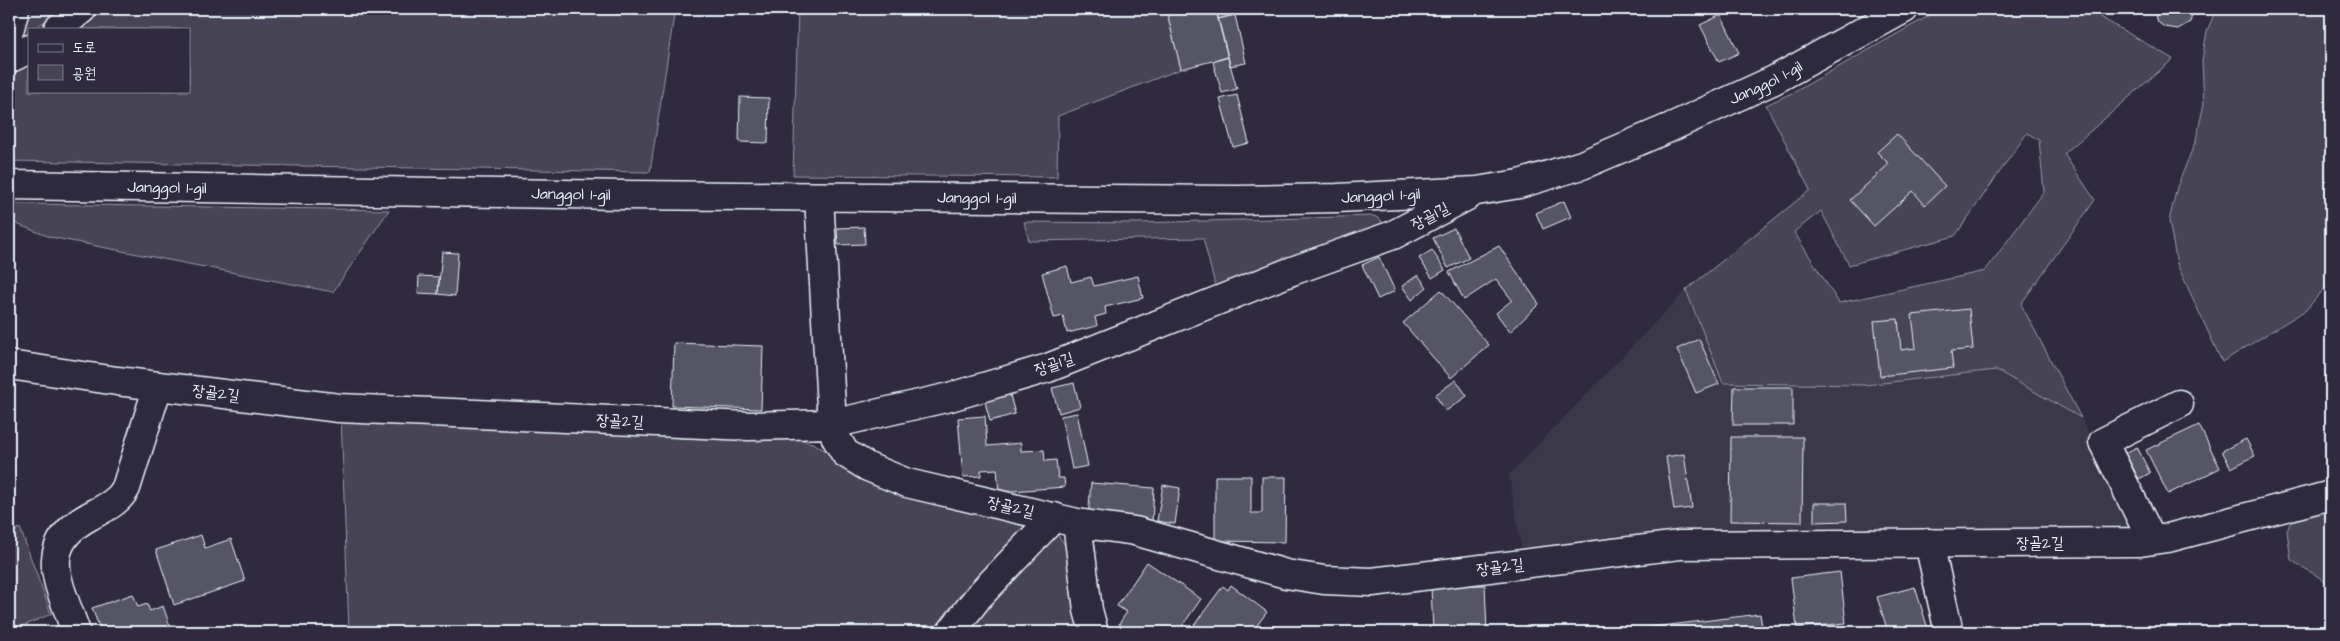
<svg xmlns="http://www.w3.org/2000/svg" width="2340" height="641" font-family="'Architects Daughter','Poor Story',sans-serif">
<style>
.built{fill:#3b3749}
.green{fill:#464455;stroke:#979aa6;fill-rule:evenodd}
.building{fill:#575565;stroke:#e8f1f8}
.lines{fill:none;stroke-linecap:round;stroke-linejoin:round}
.minor-casing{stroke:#e8f1f8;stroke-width:31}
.minor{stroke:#2f2a3d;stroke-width:28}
.labels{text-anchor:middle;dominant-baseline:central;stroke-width:4.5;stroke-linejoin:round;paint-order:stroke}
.street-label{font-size:16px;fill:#e8f1f8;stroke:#2f2a3d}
</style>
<rect width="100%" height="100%" fill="#2f2a3d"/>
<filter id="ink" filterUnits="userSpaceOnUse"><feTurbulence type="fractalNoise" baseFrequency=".02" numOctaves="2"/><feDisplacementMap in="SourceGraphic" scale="10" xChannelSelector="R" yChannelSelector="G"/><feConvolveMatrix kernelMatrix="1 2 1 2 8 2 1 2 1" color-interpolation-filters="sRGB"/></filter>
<g filter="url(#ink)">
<path class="built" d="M1686,290l38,93 141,2 131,-15 85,48 52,105 -5,11 -605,25 -14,-84z"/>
<path class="green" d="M23,9h39l-28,20h-5v4l-14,6z
M98,9h577l-25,163 -641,-11v-85l20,-12v27h160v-62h-113z
M798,9h368l15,60 -123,47 -1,61 -264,-2z
M1941,9h145l87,50 -109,95 31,46 -74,104 60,114 -85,-48 -131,15 -142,-2 -37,-93 124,-100 -44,-85 30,-14zM2027,133l12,7 5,52 -59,79 -146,32 -45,-71 27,-21 28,54 106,-29z
M2216,9h115v272l-25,29 -84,52 -45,-98 -8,-43 8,-34 19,-47 8,-37 -2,-42 5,-30z
M9,204h18l362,6 -56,82 -283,-55 -41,-16z
M1374,216l7,4 2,5 -166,68 -14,-55 -174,3 -5,-19 114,1z
M341,417l343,21 109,-1 22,7 20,13 62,34 51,16 86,18 -95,107h-590z
M2331,506v84l-9,-11 -31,-19 -4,-29 6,-15z
M20,528l31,86 -42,18v-99z
M1050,530l8,5 8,12 19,85h-124z"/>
<path class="building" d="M1166,9h50l12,48 -47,12z
M1216,9h24l1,4 -23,6z
M2154,9h40l-4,13 -12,7 -13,-2 -5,-3 -4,-5z
M1235,15l11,48 -16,3 -12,-47z
M1721,15l18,38 -20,9 -19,-37z
M1228,57l9,32 -15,4 -9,-31z
M1237,95l12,48 -16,4 -13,-48z
M740,97l29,1 -1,45 -29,-1z
M1897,134l48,52 -20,19 -12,-14 -39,35 -24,-26 39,-36 -12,-12z
M1564,201l7,16 -28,12 -7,-16z
M864,227l1,17 -27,1 -1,-17z
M1454,228l15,30 -21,10 -15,-30z
M1499,246l40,58 -29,28 -14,-19 16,-13 -16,-21 -32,21 -15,-28z
M1432,250l13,20 -13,8 -13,-20z
M442,252l16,1 -3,43 -17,-2z
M1379,257l16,34 -17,8 -16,-34z
M1067,266l4,16 20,-5 3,9 44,-10 5,22 -38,9 1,7 -11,3 2,9 -30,7 -4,-17 -9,2 -12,-45z
M1418,275l9,12 -15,13 -10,-14z
M419,276l20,1 -1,17 -20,-1z
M1441,290l48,55 -38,33 -48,-55z
M1969,309l4,40 -22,2 2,17 -73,8 -6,-55 24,-2 3,31 15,-2 -4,-33z
M1699,339l20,45 -23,9 -19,-44z
M674,343l89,3 -2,63 -89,-3z
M1456,380l11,16 -21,15 -11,-16z
M1074,383l6,24 -21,6 -7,-25z
M1734,387h59v38h-60z
M1009,391l6,23 -25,7 -6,-23z
M1077,413l11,53 -16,3 -11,-53z
M985,416l2,30 34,-3v8l23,-1 1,11 11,-1 2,18h6l1,9 -66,5 -2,-23 -16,1v6l-18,1 -5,-59z
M2199,425l21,43 -52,26 -22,-44z
M1731,437h72l-1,85 -72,-1z
M2246,439l9,17 -24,12 -9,-17z
M2137,447l13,26 -11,6 -14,-26z
M1684,454l8,54 -18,2 -8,-53z
M1215,476h36v37h11v-36h24l-1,65 -70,-1z
M1091,483l63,5 -2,34 -64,-4z
M1163,485l17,3 -5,36 -18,-3z
M1814,503h32l1,18 -33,1z
M201,535l4,13 26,-9 14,42 -71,24 -18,-55z
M1147,562l54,37 -23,33h-47l-12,-8 8,-12 -10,-6z
M1840,572l6,51 -49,5 -6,-50z
M1231,585l36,27 -15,20h-63l34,-46 5,4z
M1485,585l2,47h-54l-2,-46z
M1915,587l14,45h-41l-11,-35z
M133,594l5,13 9,-3 3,7 13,-5 9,26h-71l-9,-24z
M1760,614l3,18h-126v-3z"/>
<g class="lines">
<defs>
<g id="minor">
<path d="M58,29l24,-20"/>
<path d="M9,31l6,-22"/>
<path d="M9,59l20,-10"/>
<path id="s1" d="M9,185l614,10 614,5 100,-2 140,-7 42,-7 63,-19 87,-37 105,-48 130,-71"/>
<path d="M819,197l13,227 118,-27 98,-29 244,-97 101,-36 76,-40"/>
<path d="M9,365l108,16 222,27 410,18 83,-2 4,14 9,15 23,14 39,16 170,40 58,8 151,43 38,6 48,2 308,-37 460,-3 28,-4 163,-43"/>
<path d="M1077,523l11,87 6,22"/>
<path d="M2152,540l-49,-98 76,-38"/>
<path d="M1929,543l20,89"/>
<path d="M76,632c-16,-47 -42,-86 14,-116 14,-8 28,-13 36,-28l32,-102"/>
<path d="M951,632l28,-36 75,-79"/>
</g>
</defs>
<use href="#minor" class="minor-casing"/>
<use href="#minor" class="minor"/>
</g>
</g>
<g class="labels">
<g class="street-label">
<text stroke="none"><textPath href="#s1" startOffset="1778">Janggol 1-gil</textPath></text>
<text stroke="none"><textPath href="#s1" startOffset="158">Janggol 1-gil</textPath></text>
<text stroke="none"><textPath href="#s1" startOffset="562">Janggol 1-gil</textPath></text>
<text stroke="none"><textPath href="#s1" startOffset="1372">Janggol 1-gil</textPath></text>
<text stroke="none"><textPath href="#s1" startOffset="968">Janggol 1-gil</textPath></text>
<text transform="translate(1430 216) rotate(-28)">장골1길</text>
<text transform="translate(1054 364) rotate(-19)">장골1길</text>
<text transform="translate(216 393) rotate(7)">장골2길</text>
<text transform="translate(620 421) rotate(3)">장골2길</text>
<text transform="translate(1011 507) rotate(13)">장골2길</text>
<text x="2040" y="543">장골2길</text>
<text transform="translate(1500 567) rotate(-7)">장골2길</text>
</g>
</g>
<rect width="2340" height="641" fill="none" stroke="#2f2a3d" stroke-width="30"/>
<rect x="15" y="15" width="2310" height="611" fill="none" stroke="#e8f1f8" stroke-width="2" filter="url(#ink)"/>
<rect x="28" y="28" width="162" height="65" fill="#2f2a3d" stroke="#797a88"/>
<rect x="38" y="44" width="25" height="8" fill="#2f2a3d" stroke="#797a88"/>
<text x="72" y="52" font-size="15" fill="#e8f1f8">도로</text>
<rect x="38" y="65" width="25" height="15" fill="#464455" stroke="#797a88"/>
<text x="72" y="78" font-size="15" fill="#e8f1f8">공원</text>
</svg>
